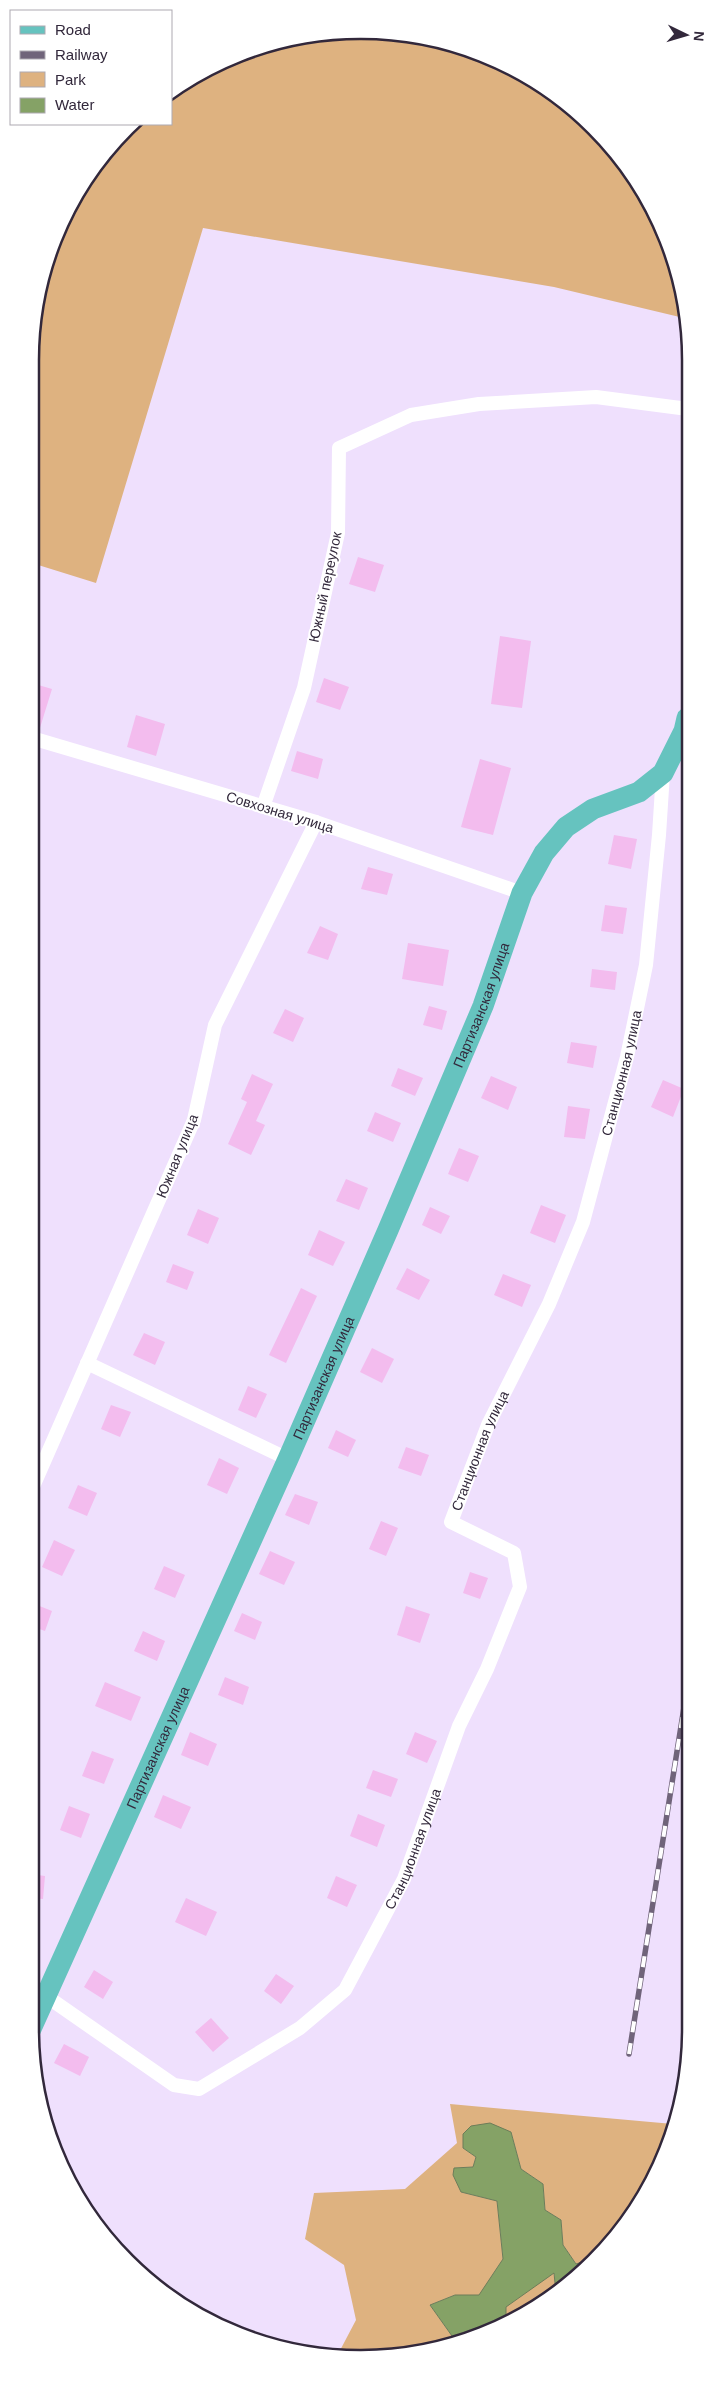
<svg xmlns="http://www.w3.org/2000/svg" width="721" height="2389" font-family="Helvetica,sans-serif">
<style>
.green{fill:#deb280}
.water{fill:#85a266;stroke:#6c7d59}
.building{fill:#f3bcee}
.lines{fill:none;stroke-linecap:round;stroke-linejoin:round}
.minor{stroke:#fff;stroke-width:14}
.primary{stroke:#66c3bf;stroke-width:21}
.rail-casing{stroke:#70647a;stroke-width:5.5}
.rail{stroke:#fff;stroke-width:4;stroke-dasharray:11;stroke-linecap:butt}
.labels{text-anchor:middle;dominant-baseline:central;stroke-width:4;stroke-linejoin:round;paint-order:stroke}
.street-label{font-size:14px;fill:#32283b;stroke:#fff}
.rim{fill:none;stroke:#32283b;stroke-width:2.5}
</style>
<rect width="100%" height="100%" fill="#efe0fd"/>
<path class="green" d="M360,30l65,6 100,38 84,68 48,73 31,104 -134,-32 -351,-59 -107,355 -61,-19 1,-268 19,-62 31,-57 45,-53h40v-34l6,-4 57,-31 57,-17z
M450,2104l223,20 -26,70 -38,53 -10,9 -23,8 -13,-19 -2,-25 -16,-10 -2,-26 -22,-15 -10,-37 -40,-6 -8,8v14l13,9 -3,10 -18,1 6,24 36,9 6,58 -24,37 -24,-1 -25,10 27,38 -11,5 -110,10 20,-38 -12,-55 -39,-26 9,-46 91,-4 52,-46z
M554,2272l2,21h2l-52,32 -1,-18z"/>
<path class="water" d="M490,2123l21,9 10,37 22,15 2,26 16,10 2,25 13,19 23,-8 -41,37h-2l-2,-20 -48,34v18l-49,18 -27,-38 25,-10h24l24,-36 -6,-58 -36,-9 -8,-17 1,-7 19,-1 3,-10 -13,-9v-14l8,-8z"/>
<path class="building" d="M358,557l26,8 -9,27 -26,-8z
M500,636l31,5 -9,67 -31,-4z
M324,678l25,9 -9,23 -24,-8z
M35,684l17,5 -13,42 -4,-1z
M136,715l29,9 -9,32 -29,-9z
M297,751l26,8 -5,20 -27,-8z
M480,759l31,9 -18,67 -32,-8z
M614,835l23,4 -6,30 -23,-5z
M368,867l25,7 -6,21 -26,-6z
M605,905l22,3 -4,26 -22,-3z
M320,926l18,8 -10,26 -21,-7z
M408,943l41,7 -6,36 -41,-7z
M592,969l25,3 -2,18 -25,-3z
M429,1006l18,5 -5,19 -19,-5z
M285,1009l19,9 -11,24 -20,-9z
M571,1042l26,4 -4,22 -26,-5z
M398,1068l25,10 -8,18 -24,-10z
M252,1074l21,10 -17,37 9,4 -14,30 -23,-11 19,-42 -6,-3z
M491,1076l26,11 -9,23 -27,-12z
M663,1080l21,9 -11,28 -22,-10z
M568,1106l22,3 -5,30 -21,-2z
M375,1112l26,11 -8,19 -26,-11z
M459,1148l20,8 -11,26 -20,-8z
M346,1179l22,9 -9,22 -23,-9z
M541,1205l25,10 -11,28 -25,-10z
M430,1207l20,9 -9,18 -19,-9z
M198,1209l21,9 -11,26 -21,-9z
M319,1230l26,12 -12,24 -25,-11z
M173,1264l21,8 -7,18 -21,-8z
M407,1268l23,12 -11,20 -23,-11z
M503,1274l28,11 -9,22 -28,-12z
M301,1288l16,8 -31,67 -17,-8z
M144,1333l21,9 -10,23 -22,-10z
M372,1348l22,11 -12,24 -22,-11z
M248,1386l19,8 -11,24 -18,-8z
M111,1405l20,7 -11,25 -19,-8z
M336,1430l20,10 -8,17 -20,-9z
M406,1447l23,8 -8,21 -23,-8z
M219,1458l20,10 -12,26 -20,-9z
M78,1485l19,8 -10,23 -19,-8z
M295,1494l23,8 -9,23 -24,-10z
M381,1521l17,7 -12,28 -17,-7z
M54,1540l21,10 -13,26 -20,-9z
M270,1551l25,11 -11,23 -25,-11z
M164,1566l21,9 -10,23 -21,-9z
M470,1572l18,6 -8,21 -17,-6z
M32,1603l20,8 -7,20 -14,-5z
M406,1606l24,8 -10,29 -23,-8z
M242,1613l20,9 -7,18 -21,-9z
M143,1631l22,10 -8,20 -23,-10z
M225,1677l24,10 -6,18 -25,-10z
M105,1682l36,15 -10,24 -36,-15z
M190,1732l27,12 -9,22 -27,-11z
M415,1732l22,9 -10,22 -21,-9z
M92,1751l22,8 -10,25 -22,-8z
M373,1770l25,9 -7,18 -25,-9z
M163,1795l28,12 -10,22 -27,-12z
M69,1806l21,8 -9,24 -21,-8z
M358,1814l27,11 -8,22 -27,-11z
M31,1874l14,2 -2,23 -13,-1z
M336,1876l21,9 -10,22 -20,-9z
M186,1898l31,14 -11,24 -31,-14z
M94,1970l19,12 -10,17 -19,-12z
M276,1974l18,12 -13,18 -17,-13z
M211,2018l18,20 -16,14 -18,-20z
M64,2044l25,13 -9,19 -26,-13z"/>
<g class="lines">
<g class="minor">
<path d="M35,739l281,83 206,71"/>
<path d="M263,807l41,-119 34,-155 1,-85 72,-33 68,-11 117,-7 92,12"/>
<path d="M87,1363l201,96"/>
<path d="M32,1489l162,-369 21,-95 101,-203"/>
<path id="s1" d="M46,1996l128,89 25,4 101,-61 45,-38 59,-111 55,-153 28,-57 33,-82 -6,-34 -63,-31 37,-97 61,-121 34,-82 44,-165 19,-92 13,-130 4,-62"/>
</g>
<path class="primary" id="s2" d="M30,2031l258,-572 100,-229 95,-224 39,-113 22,-40 22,-26 27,-18 46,-17 24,-19 21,-42 3,-13"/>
<defs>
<path id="rail" d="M629,2054l56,-353"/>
</defs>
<use href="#rail" class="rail-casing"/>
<use href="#rail" class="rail"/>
</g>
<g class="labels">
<g class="street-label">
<text transform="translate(325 587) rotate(-78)">Южный переулок</text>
<text transform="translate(280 812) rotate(17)">Совхозная улица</text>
<text stroke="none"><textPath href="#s2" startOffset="1121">Партизанская улица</textPath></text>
<text stroke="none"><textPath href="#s1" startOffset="1385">Станционная улица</textPath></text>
<text transform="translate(177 1156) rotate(-68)">Южная улица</text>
<text stroke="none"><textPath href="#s2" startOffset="716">Партизанская улица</textPath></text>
<text stroke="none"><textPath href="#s1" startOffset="980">Станционная улица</textPath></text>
<text stroke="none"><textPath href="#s2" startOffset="311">Партизанская улица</textPath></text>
<text stroke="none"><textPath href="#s1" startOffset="515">Станционная улица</textPath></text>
</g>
</g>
<path d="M0 0H721V2389H0ZM360 39H361A321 321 0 0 1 682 360V2029A321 321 0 0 1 361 2350H360A321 321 0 0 1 39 2029V360A321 321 0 0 1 360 39Z" fill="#fff" fill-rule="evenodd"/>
<path class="rim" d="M360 39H361A321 321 0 0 1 682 360V2029A321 321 0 0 1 361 2350H360A321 321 0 0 1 39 2029V360A321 321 0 0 1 360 39Z"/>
<rect x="10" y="10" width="162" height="115" fill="#ffffff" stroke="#ada9b1"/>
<rect x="20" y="26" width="25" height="8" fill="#66c3bf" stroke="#ada9b1"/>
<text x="55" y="35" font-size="15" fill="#32283b">Road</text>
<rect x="20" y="51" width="25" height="8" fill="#70647a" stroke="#ada9b1"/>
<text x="55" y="60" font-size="15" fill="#32283b">Railway</text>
<rect x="20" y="72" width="25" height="15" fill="#deb280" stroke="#ada9b1"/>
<text x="55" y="85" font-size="15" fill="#32283b">Park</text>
<rect x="20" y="98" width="25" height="15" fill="#85a266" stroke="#ada9b1"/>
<text x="55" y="110" font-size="15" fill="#32283b">Water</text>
<g transform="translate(686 35) rotate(95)" stroke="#ffffff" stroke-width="4" paint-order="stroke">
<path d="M0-4L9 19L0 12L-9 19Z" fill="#32283b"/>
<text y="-8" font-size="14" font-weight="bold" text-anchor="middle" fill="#32283b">N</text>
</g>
</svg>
